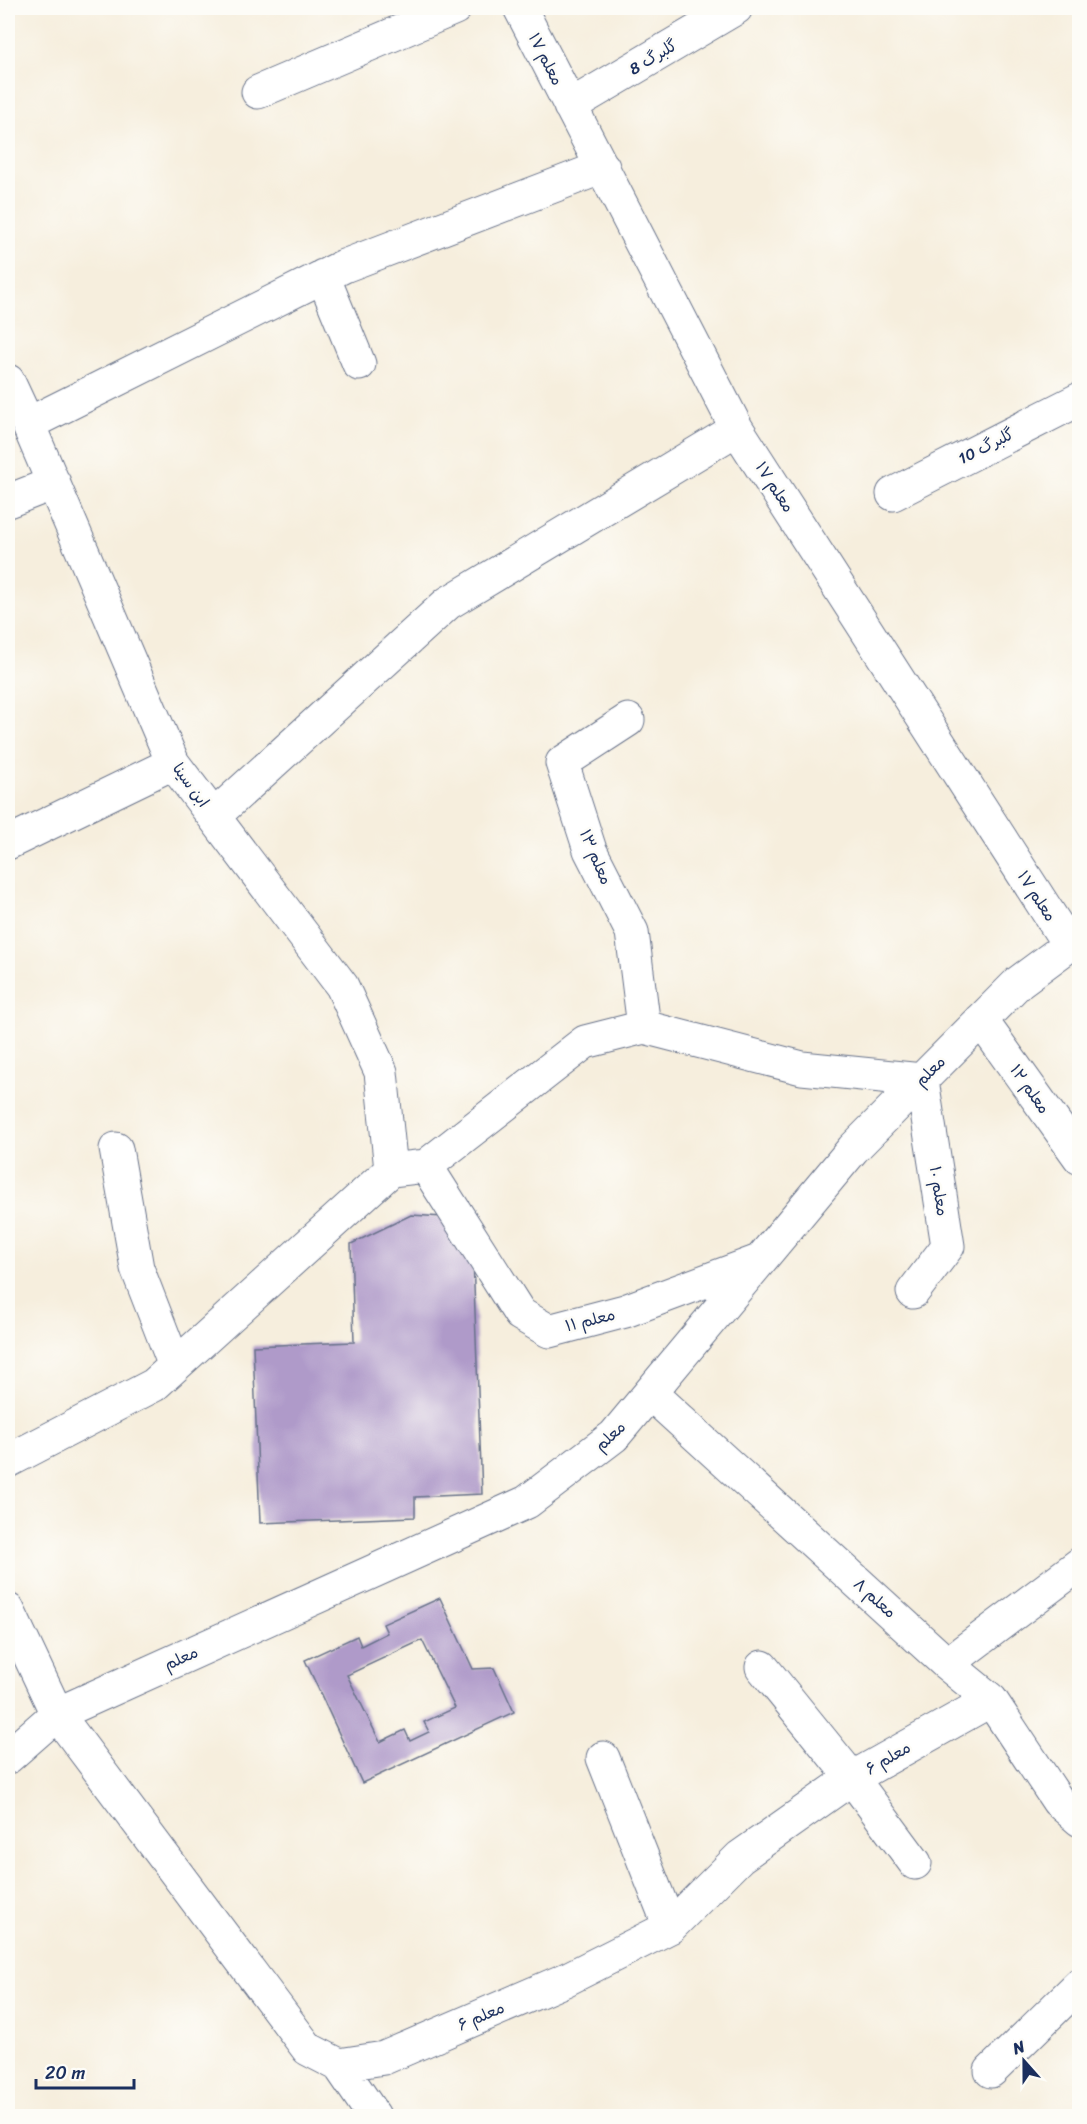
<svg xmlns="http://www.w3.org/2000/svg" width="1087" height="2124" font-family="Sriracha,'Playpen Sans Arabic',sans-serif">
<style>
.building{fill:#af9ac9;fill-rule:evenodd}
.lines{fill:none;stroke-linecap:round;stroke-linejoin:round}
.minor-casing{stroke:#68728a;stroke-width:35}
.minor{stroke:#fff;stroke-width:33}
.labels{text-anchor:middle;dominant-baseline:central;stroke-width:5;stroke-linejoin:round;paint-order:stroke}
.street-label{font-size:16px;fill:#1b2f5e;stroke:#fdfcf7}
</style>
<rect width="100%" height="100%" fill="#fdfcf7"/>
<filter id="ink" filterUnits="userSpaceOnUse"><feTurbulence type="fractalNoise" baseFrequency=".0167" numOctaves="2"/><feDisplacementMap in="SourceGraphic" scale="12" xChannelSelector="R" yChannelSelector="G"/><feConvolveMatrix kernelMatrix="1 2 1 2 8 2 1 2 1" color-interpolation-filters="sRGB"/></filter>
<filter id="wash" filterUnits="userSpaceOnUse"><feTurbulence type="fractalNoise" baseFrequency=".008" numOctaves="4" result="noise"/><feDisplacementMap in="SourceGraphic" scale="24" xChannelSelector="R" yChannelSelector="G"/><feGaussianBlur stdDeviation="1.35" result="paint"/><feColorMatrix in="noise" values="0 0 0 0 0 0 0 0 0 0 0 0 0 0 0 0 0 1.4 0 .05"/><feComposite in="paint" operator="in"/></filter>
<g filter="url(#wash)">
<rect width="100%" height="100%" fill="#f6eedd"/>
<g id="blocks">
<path class="building" d="M411,1215l32,2 30,43 9,234 -67,3v20l-155,6 -7,-177 101,-4 -3,-98z
M440,1598l33,71 21,-1 20,44 -152,71 -57,-123 52,-24 4,10 26,-13 -4,-9zM422,1640l33,68 -31,14 5,10 -19,9 -5,-11 -25,12 -33,-67z"/>
</g>
</g>
<g filter="url(#ink)">
<use href="#blocks" fill-opacity="0" stroke="#68728a" stroke-width="1.5"/>
<g class="lines">
<defs>
<path id="minor" d="M520,8l217,421 332,516
M258,92l197,-84
M570,106l166,-98
M323,276l36,88
M8,381l20,43 145,339 169,223 39,86 10,98
M28,424l316,-158 259,-99
M893,494l187,-95
M8,501l46,-18
M628,720l-66,43 28,87 42,82 12,95
M214,816l234,-213 289,-174
M8,843l165,-80
M981,1020l99,138
M116,1149l21,119 38,98
M426,1166l94,148 29,17 76,-20 134,-50
M391,1170l35,-4 159,-124 59,-15 158,41 120,12 26,166 -35,46
M650,1393l297,271 44,36 67,101 22,19
M8,1461l146,-76 237,-215
M8,1610l49,104 251,335 31,16 45,-7 181,-78 105,-53 70,-70 112,-79 139,-78
M947,1664l133,-100
M762,1667l90,111 63,85
M8,1757l49,-43 470,-212 87,-66 239,-287 166,-167 61,-45
M603,1758l67,169
M339,2065l35,51
M991,2071l89,-87"/>
</defs>
<use href="#minor" class="minor-casing"/>
<use href="#minor" class="minor"/>
</g>
</g>
<g class="labels">
<g class="street-label">
<text transform="translate(653 57) rotate(-31)">گلبرگ 8</text>
<text transform="translate(546 59) rotate(63)">معلم ۱۷</text>
<text transform="translate(986 446) rotate(-27)">گلبرگ 10</text>
<text transform="translate(775 487) rotate(57)">معلم ۱۷</text>
<text transform="translate(191 785) rotate(54)">ابن سینا</text>
<text transform="translate(596 857) rotate(67)">معلم ۱۳</text>
<text transform="translate(1037 896) rotate(57)">معلم ۱۷</text>
<text transform="translate(930 1071) rotate(-45)">معلم</text>
<text transform="translate(1030 1089) rotate(55)">معلم ۱۲</text>
<text transform="translate(939 1191) rotate(81)">معلم ۱۰</text>
<text transform="translate(590 1320) rotate(-14)">معلم ۱۱</text>
<text transform="translate(610 1436) rotate(-43)">معلم</text>
<text transform="translate(875 1598) rotate(42)">معلم ۸</text>
<text transform="translate(181 1658) rotate(-24)">معلم</text>
<text transform="translate(888 1758) rotate(-30)">معلم ۶</text>
<text transform="translate(481 2016) rotate(-23)">معلم ۶</text>
</g>
</g>
<rect width="1087" height="2124" fill="none" stroke="#fdfcf7" stroke-width="30"/>
<g transform="translate(1024 2061) rotate(339)" stroke="#fdfcf7" stroke-width="4.5" paint-order="stroke">
<path d="M0-4.5L10 22L0 15L-10 22Z" fill="#1b2f5e"/>
<text y="-9" font-size="16" font-weight="bold" text-anchor="middle" fill="#1b2f5e">N</text>
</g>
<path d="M36 2079v9h98v-9" fill="none" stroke="#1b2f5e" stroke-width="3"/>
<text x="45" y="2079" font-size="18" fill="#1b2f5e" stroke="#fdfcf7" stroke-width="4.5" paint-order="stroke">20 m</text>
</svg>
